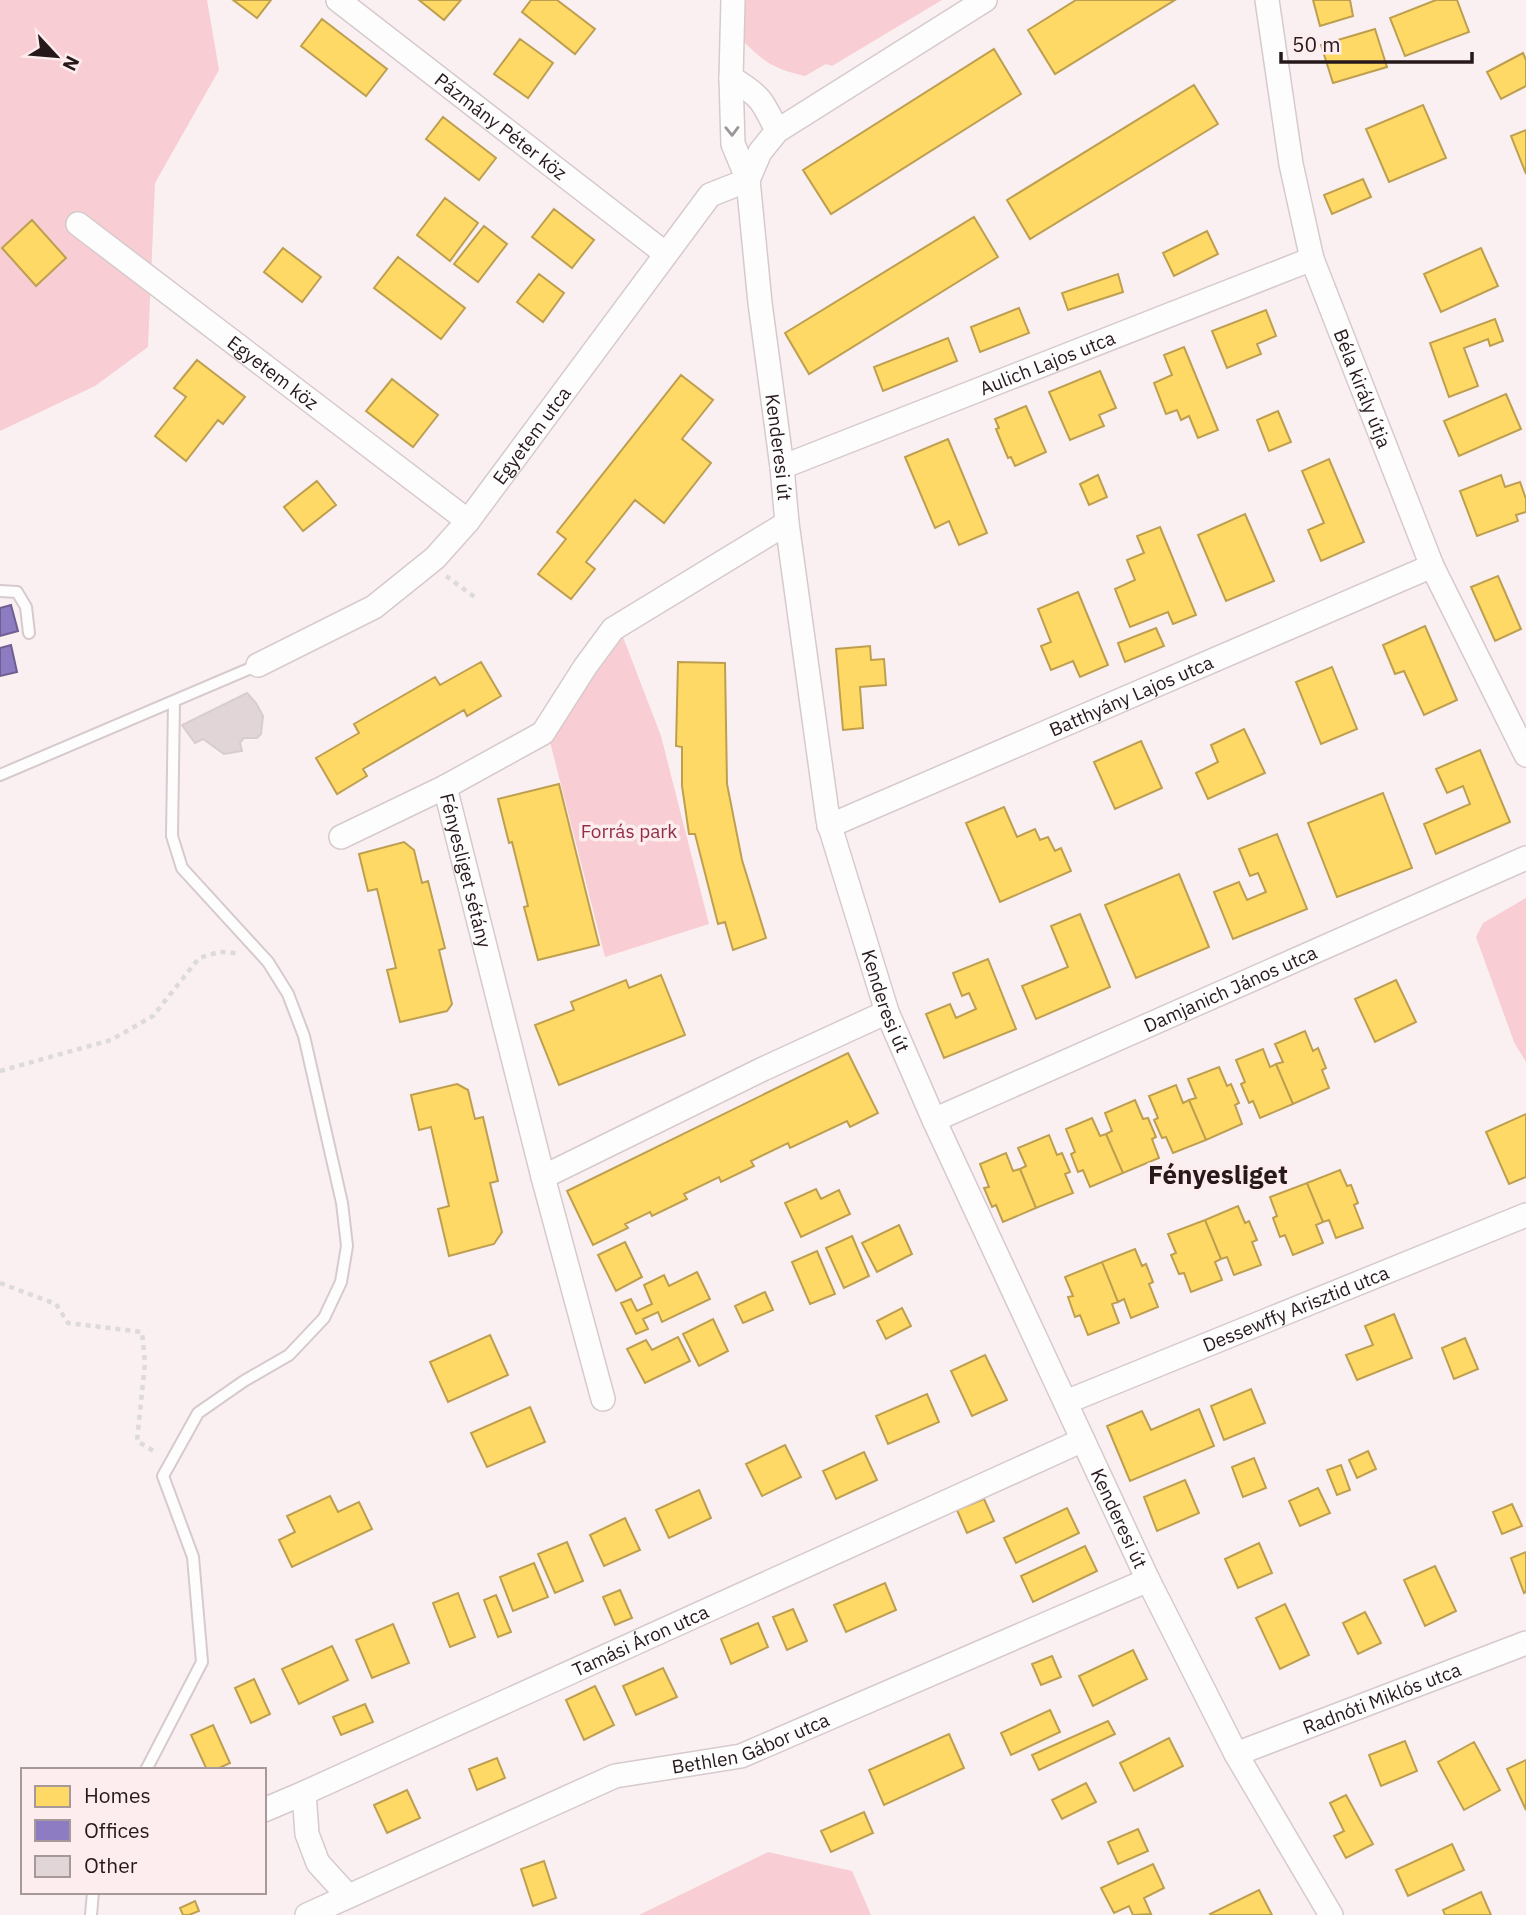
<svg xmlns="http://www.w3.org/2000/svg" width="1526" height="1915" font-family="'IBM Plex Sans',sans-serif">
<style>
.green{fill:#f8cdd3}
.homes{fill:#ffd966;stroke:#be9f50;stroke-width:2}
.offices{fill:#8e7cc3;stroke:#6f5e91;stroke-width:2}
.building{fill:#e2d5d7;stroke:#d8cdce;stroke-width:2}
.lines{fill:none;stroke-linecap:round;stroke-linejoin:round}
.lane-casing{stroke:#d6cacc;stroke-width:14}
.street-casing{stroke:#d6cacc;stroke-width:26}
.path{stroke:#dddada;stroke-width:4.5;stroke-dasharray:5 5;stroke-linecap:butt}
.lane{stroke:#fefdfd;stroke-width:10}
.street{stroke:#fefdfd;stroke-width:23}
.oneway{stroke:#9d9697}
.labels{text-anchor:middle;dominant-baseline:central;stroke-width:7;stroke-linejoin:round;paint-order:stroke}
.street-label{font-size:19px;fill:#27191b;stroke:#fdedee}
.park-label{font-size:19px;fill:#932d46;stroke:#fdedee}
.district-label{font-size:26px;font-weight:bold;fill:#27191b;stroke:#fdedee}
</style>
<rect width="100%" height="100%" fill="#faf0f2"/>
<path class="green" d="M0,0h207l12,70 -64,113 -7,164 -53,39 -95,45z
M743,0h199l-110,66 -6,-2 -21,12c-30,-7 -40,-13 -62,-35z
M623,637l38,99 48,188 -104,33 -56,-219z
M1526,898v164l-12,-20 -38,-105 7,-14z
M768,1852l84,19 19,44h-232z"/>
<path class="homes" d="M233,0h38l-14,18z
M419,0h42l-17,20z
M531,0h26l38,29 -20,25 -53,-42z
M1076,0h99l-120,74 -27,-44z
M1313,0h37l3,16 -33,10z
M1436,0h21l12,32 -64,24 -15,-38z
M322,19l65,50 -21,27 -65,-50z
M1375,29l12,38 -54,16 -12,-38z
M520,39l33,24 -25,35 -34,-24z
M994,49l27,45 -190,120 -28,-44z
M1523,53l3,7v26l-25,13 -14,-27z
M1194,85l24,39 -188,115 -23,-39z
M1423,105l23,53 -57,24 -23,-53z
M443,117l53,41 -17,22 -53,-41z
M1526,130v44l-15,-38z
M1363,179l8,18 -39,17 -8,-19z
M445,198l33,25 -28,38 -33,-26z
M554,209l40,31 -22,28 -40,-31z
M974,217l24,40 -189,117 -24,-41z
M32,220l34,38 -30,28 -34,-38z
M484,226l23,18 -29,38 -24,-18z
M1207,231l11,23 -44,22 -11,-23z
M283,248l38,29 -19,25 -38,-30z
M1481,248l17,38 -57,26 -17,-38z
M398,257l67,51 -24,31 -67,-51z
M539,274l25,19 -21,29 -26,-20z
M1118,274l5,18 -55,18 -6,-17z
M1019,308l10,25 -49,19 -9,-25z
M1266,310l10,26 -19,8 4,10 -34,14 -15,-37z
M1495,319l8,22 -13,5 -2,-7 -24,9 14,38 -29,11 -19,-54z
M948,338l9,23 -74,30 -9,-24z
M1184,347l34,83 -20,8 -9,-22 -8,4 -4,-10 -11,4 -12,-31 18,-8 -8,-20z
M197,360l48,37 -22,27 -5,-4 -32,41 -31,-25 31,-39 -12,-9z
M1100,371l16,37 -17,7 5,11 -34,14 -21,-48z
M681,375l32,25 -31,39 29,24 -47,60 -29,-23 -49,62 9,7 -24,30 -33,-25 28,-35 -9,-7z
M392,379l46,36 -25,32 -47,-36z
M1506,394l15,35 -62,27 -15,-35z
M1026,406l20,46 -31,14 -4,-9 -3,1 -12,-29 3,-1 -4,-9z
M1278,411l13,31 -22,9 -12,-31z
M948,439l39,94 -28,12 -10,-24 -14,7 -30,-71z
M1329,459l35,83 -43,19 -13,-31 16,-7 -22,-52z
M1098,475l9,22 -18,8 -9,-21z
M1501,475l4,12 15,-5 6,17v13l-10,3 2,6 -41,15 -17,-45z
M317,481l19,24 -33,26 -19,-24z
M1245,514l29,67 -48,20 -28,-66z
M1160,527l36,88 -23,9 -5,-12 -38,15 -15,-38 20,-9 -8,-20 17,-7 -7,-17z
M1498,576l23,53 -26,12 -24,-54z
M1078,592l30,73 -28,12 -7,-16 -22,9 -10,-24 10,-4 -13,-33z
M1425,626l32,74 -33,15 -20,-44 -9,3 -12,-29z
M1156,628l8,18 -39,16 -7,-19z
M870,646l1,14 13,-1 2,26 -26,2 3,41 -20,2 -7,-81z
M481,662l20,34 -34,20 -3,-6 -101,59 4,7 -30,18 -21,-36 43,-25 -5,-9 81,-47 5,8z
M678,662l47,1 2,121 15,76 24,78 -33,12 -8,-28 -7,2 -23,-90h-6l-7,-48v-39l-6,-1z
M1332,667l25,62 -36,15 -25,-62z
M1244,729l21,44 -57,26 -12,-26 22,-11 -7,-17z
M1141,741l21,47 -47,21 -21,-47z
M1480,750l30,72 -74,32 -12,-30 46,-20 -7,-18 -16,7 -11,-24z
M559,784l40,161 -61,15 -14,-53 4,-1 -16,-64 -3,1 -11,-44z
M1383,793l29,75 -75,29 -29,-74z
M1004,807l13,30 18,-8 5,11 8,-3 7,14 6,-3 10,23 -71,31 -34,-79z
M1277,834l30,75 -74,30 -19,-47 25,-10 8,18 19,-8 -8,-19 -8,3 -11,-27z
M404,842l10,8 8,33 6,-2 17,67 -6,2 13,54 -5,7 -47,11 -13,-52 9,-2 -19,-79 -9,2 -9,-37z
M1179,874l30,73 -73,31 -31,-73z
M1080,914l30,73 -74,32 -14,-33 46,-19 -17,-41z
M988,959l28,70 -72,29 -18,-44 24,-10 6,14 20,-9 -7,-16 -7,3 -9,-23z
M661,975l24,60 -126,50 -24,-60 39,-15 -3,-8 55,-22 3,8z
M1396,980l20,42 -41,20 -20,-43z
M1305,1031l8,20 5,-3 8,20 -4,2 7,18 -36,16 -17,-40 7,-2 -8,-18z
M1263,1049l7,18 6,-3 17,40 -33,14 -7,-17 -4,2 -8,-19 4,-2 -9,-22z
M848,1053l30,60 -28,14 -3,-6 -57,27 -2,-5 -37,18 3,5 -33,16 -2,-5 -35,17 3,5 -35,17 -2,-4 -25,12 3,4 -35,17 -26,-54z
M1219,1067l8,19 4,-2 8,19 -4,2 7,19 -36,16 -17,-40 7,-2 -8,-19z
M457,1084l11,6 7,29 8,-2 15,64 -8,2 12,49 -8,12 -45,12 -11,-47 11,-3 -18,-79 -12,3 -8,-35z
M1176,1085l7,18 6,-3 17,40 -33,13 -7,-16 -4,1 -8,-18 4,-2 -9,-22z
M1135,1100l8,19 5,-1 8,19 -4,2 7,19 -36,15 -17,-39 6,-3 -7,-18z
M1526,1114v63l-17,7 -23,-52z
M1092,1118l8,18 6,-2 17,39 -33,14 -7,-17 -5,2 -7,-18 4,-2 -9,-23z
M1049,1135l8,20 5,-2 8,19 -5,2 8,19 -37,15 -16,-39 6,-3 -8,-18z
M1006,1153l7,18 7,-2 16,39 -33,14 -7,-17 -4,2 -8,-19 5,-1 -9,-23z
M1340,1170l7,16 4,-1 7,18 -4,2 9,23 -27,10 -7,-18 -6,2 -16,-39z
M1307,1183l16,39 -7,3 7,18 -30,12 -8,-20 -5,2 -7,-19 4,-2 -7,-19z
M816,1189l5,10 18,-9 11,24 -49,23 -16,-34z
M1238,1206l7,17 4,-2 8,19 -5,2 9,23 -27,10 -7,-18 -6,2 -16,-39z
M1205,1220l16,39 -6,3 7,18 -31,12 -7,-19 -5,1 -8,-19 5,-2 -8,-19z
M899,1225l13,29 -35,18 -15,-29z
M852,1236l17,40 -25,12 -18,-40z
M625,1242l17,35 -26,14 -18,-36z
M1135,1249l7,17 4,-2 7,18 -4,2 9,23 -27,11 -7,-19 -6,3 -16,-40z
M817,1251l18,43 -25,10 -18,-42z
M1102,1262l16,40 -6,2 7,19 -31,12 -8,-20 -5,2 -7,-20 5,-1 -8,-19z
M697,1272l13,27 -48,23 -4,-10 -15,7 5,10 -12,5 -15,-31 10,-4 6,12 15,-7 -8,-19 20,-10 5,11z
M765,1292l8,18 -30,13 -8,-17z
M902,1308l9,18 -25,13 -9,-18z
M1394,1314l18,44 -55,22 -11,-25 27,-10 -8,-19z
M713,1319l15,32 -29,15 -16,-32z
M490,1335l18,40 -60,27 -18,-40z
M678,1337l12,24 -45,22 -18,-34 19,-9 6,10z
M1465,1338l13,31 -24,10 -12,-31z
M985,1355l22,45 -35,16 -21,-45z
M1251,1389l14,34 -41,17 -13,-34z
M927,1394l12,28 -51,22 -12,-28z
M530,1407l15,35 -58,25 -16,-34z
M1199,1409l15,37 -84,35 -23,-55 35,-15 9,19z
M785,1445l16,32 -39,19 -16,-32z
M1368,1451l8,18 -19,9 -8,-18z
M864,1452l13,28 -41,19 -13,-28z
M1254,1458l12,30 -23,9 -11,-30z
M1341,1465l9,25 -13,5 -10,-25z
M1185,1480l14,33 -42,18 -13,-34z
M1318,1488l12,25 -30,13 -11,-25z
M699,1490l12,28 -42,20 -13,-28z
M330,1496l8,16 21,-10 13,27 -80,38 -13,-27 16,-8 -8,-16z
M984,1499l10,22 -27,12 -10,-23z
M1512,1504l10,22 -20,8 -9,-22z
M1067,1508l12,25 -63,30 -12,-25z
M625,1518l15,32 -36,16 -14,-31z
M567,1542l16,39 -28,12 -17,-39z
M1259,1543l13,30 -34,15 -13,-29z
M1085,1546l12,25 -64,31 -12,-26z
M1526,1552v40l-2,1 -13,-35z
M534,1563l14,34 -35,14 -13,-34z
M1435,1566l21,45 -31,15 -21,-46z
M885,1583l11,27 -50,22 -12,-27z
M620,1590l12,28 -17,7 -12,-28z
M458,1593l17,44 -25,10 -17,-44z
M496,1595l15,37 -13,5 -14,-37z
M1285,1604l24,51 -29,14 -24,-51z
M793,1609l14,32 -20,9 -14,-33z
M1365,1612l16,31 -23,11 -15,-31z
M758,1623l10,24 -37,17 -10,-25z
M393,1624l16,39 -37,15 -16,-38z
M332,1646l16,34 -49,24 -17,-35z
M1133,1650l14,29 -54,27 -14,-30z
M1052,1656l9,21 -20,8 -9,-21z
M663,1668l14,29 -41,18 -13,-29z
M254,1679l16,35 -19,9 -16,-35z
M595,1686l19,39 -30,15 -18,-40z
M365,1704l8,18 -32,13 -8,-18z
M1050,1710l10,22 -49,23 -10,-22z
M1108,1721l7,13 -76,36 -7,-15z
M213,1725l17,38 -15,7h-8l-16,-35z
M949,1734l15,34 -80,37 -15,-35z
M1169,1738l14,28 -49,25 -14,-28z
M1405,1741l12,30 -36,15 -12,-31z
M1474,1742l26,48 -36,20 -26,-48z
M497,1758l8,20 -28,12 -8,-21z
M1526,1760v50l-19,-41z
M1086,1783l10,19 -34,17 -10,-19z
M407,1790l13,28 -33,15 -13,-28z
M1346,1795l27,49 -27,14 -12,-22 10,-5 -14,-28z
M864,1812l9,21 -42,19 -10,-21z
M1138,1829l10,22 -30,13 -10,-22z
M1452,1844l12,26 -56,26 -12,-26z
M544,1861l12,37 -23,8 -12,-37z
M1153,1864l11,24 -20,10 7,16 -18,1 -4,-9 -15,7 -13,-25z
M1259,1890l13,25h-61l-1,-1z
M1481,1892l10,23h-46l-2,-5z
M195,1901l4,10 -10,4h-6l-3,-7z"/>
<path class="offices" d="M11,605l7,26 -18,5v-28z
M11,645l6,27 -17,4v-28z"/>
<path class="building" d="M247,693l9,10 7,13 -2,18 -4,4h-13l-4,5 2,8 -18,3 -21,-15 -8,4 -13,-18z"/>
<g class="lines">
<defs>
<path id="lane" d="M0,591l17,1 9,15 3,26
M0,775l258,-110
M146,1770l56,-108 -9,-105 -30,-81 35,-63 46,-32 45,-26 35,-37 17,-36 6,-36 -5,-43 -38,-167 -16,-42 -20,-32 -86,-94 -10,-32 2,-135
M91,1915l2,-23"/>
<g id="street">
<path id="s1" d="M338,0l328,254"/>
<path id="s2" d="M733,0l-2,78 2,66 15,36 12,123 22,164 5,56 41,297 59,192 47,108 214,460 88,174 95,161"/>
<path id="s3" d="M1267,0l24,164 21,95 120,307 94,189"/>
<path d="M731,78c29,17 32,23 46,53"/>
<path id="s4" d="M78,224l390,297"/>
<path id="s5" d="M782,467l530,-208"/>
<path id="s6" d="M258,665l116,-58 61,-49 33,-37 242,-326 38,-15 12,-28 17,-21 208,-131"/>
<path id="s7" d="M445,787l98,390"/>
<path id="s8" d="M829,826l603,-260"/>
<path d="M341,837l104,-50 98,-54 42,-66 28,-38 174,-106"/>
<path id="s9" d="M934,1120l592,-262"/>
<path d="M603,1399l-60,-222 220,-108 124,-57"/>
<path id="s10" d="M1066,1402l460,-187"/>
<path id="s11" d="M1236,1754l290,-111"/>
<path d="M264,1810l40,-17"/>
<path id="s12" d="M348,1896l-30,-33 -11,-29 -3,-41 779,-353"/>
<path id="s13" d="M307,1915l308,-139 126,-20 407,-176"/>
</g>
</defs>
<use href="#lane" class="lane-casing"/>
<use href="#street" class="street-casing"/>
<path class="path" d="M446,576l30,22
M0,1071l111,-31 42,-24 46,-58 20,-6 18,1
M0,1283l56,21 12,19 74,9 3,31 -8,78 20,12"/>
<use href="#lane" class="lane"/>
<use href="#street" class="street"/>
</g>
<defs><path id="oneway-chevron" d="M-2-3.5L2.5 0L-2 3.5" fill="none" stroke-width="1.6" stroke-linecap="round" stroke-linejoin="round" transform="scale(1.75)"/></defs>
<use class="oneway" href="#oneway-chevron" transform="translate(732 131) rotate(89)"/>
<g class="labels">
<g class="street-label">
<text stroke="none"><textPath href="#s1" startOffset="206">Pázmány Péter köz</textPath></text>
<text stroke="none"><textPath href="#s5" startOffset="285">Aulich Lajos utca</textPath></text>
<text stroke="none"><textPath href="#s4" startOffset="245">Egyetem köz</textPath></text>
<text stroke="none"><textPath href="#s3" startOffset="402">Béla király útja</textPath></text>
<text stroke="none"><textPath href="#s6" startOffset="364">Egyetem utca</textPath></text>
<text stroke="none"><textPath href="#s2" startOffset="452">Kenderesi út</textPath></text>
<text stroke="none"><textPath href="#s8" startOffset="329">Batthyány Lajos utca</textPath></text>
<text stroke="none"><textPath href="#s7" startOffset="86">Fényesliget sétány</textPath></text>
<text stroke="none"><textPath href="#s9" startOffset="324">Damjanich János utca</textPath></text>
<text stroke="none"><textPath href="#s2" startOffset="1018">Kenderesi út</textPath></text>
<text stroke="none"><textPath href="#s10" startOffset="248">Dessewffy Arisztid utca</textPath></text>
<text stroke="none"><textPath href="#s2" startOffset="1586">Kenderesi út</textPath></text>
<text stroke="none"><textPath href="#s12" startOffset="486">Tamási Áron utca</textPath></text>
<text stroke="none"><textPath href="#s11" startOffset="156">Radnóti Miklós utca</textPath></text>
<text stroke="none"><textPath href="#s13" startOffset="478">Bethlen Gábor utca</textPath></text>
</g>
<g class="park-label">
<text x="629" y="831">Forrás park</text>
</g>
<g class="district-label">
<text x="1218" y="1174">Fényesliget</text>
</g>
</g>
<rect x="21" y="1768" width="245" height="126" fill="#fdedee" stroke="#a7989a" stroke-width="2"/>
<rect x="35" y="1786" width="35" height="21" fill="#ffd966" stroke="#a7989a" stroke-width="2"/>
<text x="84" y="1803" font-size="21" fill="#27191b">Homes</text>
<rect x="35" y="1820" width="35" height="21" fill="#8e7cc3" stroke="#a7989a" stroke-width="2"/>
<text x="84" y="1838" font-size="21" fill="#27191b">Offices</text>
<rect x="35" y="1856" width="35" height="21" fill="#e2d5d7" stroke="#a7989a" stroke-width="2"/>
<text x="84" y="1873" font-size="21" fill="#27191b">Other</text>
<g transform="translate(56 56) rotate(116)" stroke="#fdedee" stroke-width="5" paint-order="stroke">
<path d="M0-5L12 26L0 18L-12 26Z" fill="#27191b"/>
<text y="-10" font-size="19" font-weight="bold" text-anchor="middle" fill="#27191b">N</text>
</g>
<path d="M1281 52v10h191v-10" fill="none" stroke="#27191b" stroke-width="3.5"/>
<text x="1292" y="52" font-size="21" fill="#27191b" stroke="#fdedee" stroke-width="5" paint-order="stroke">50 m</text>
</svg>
